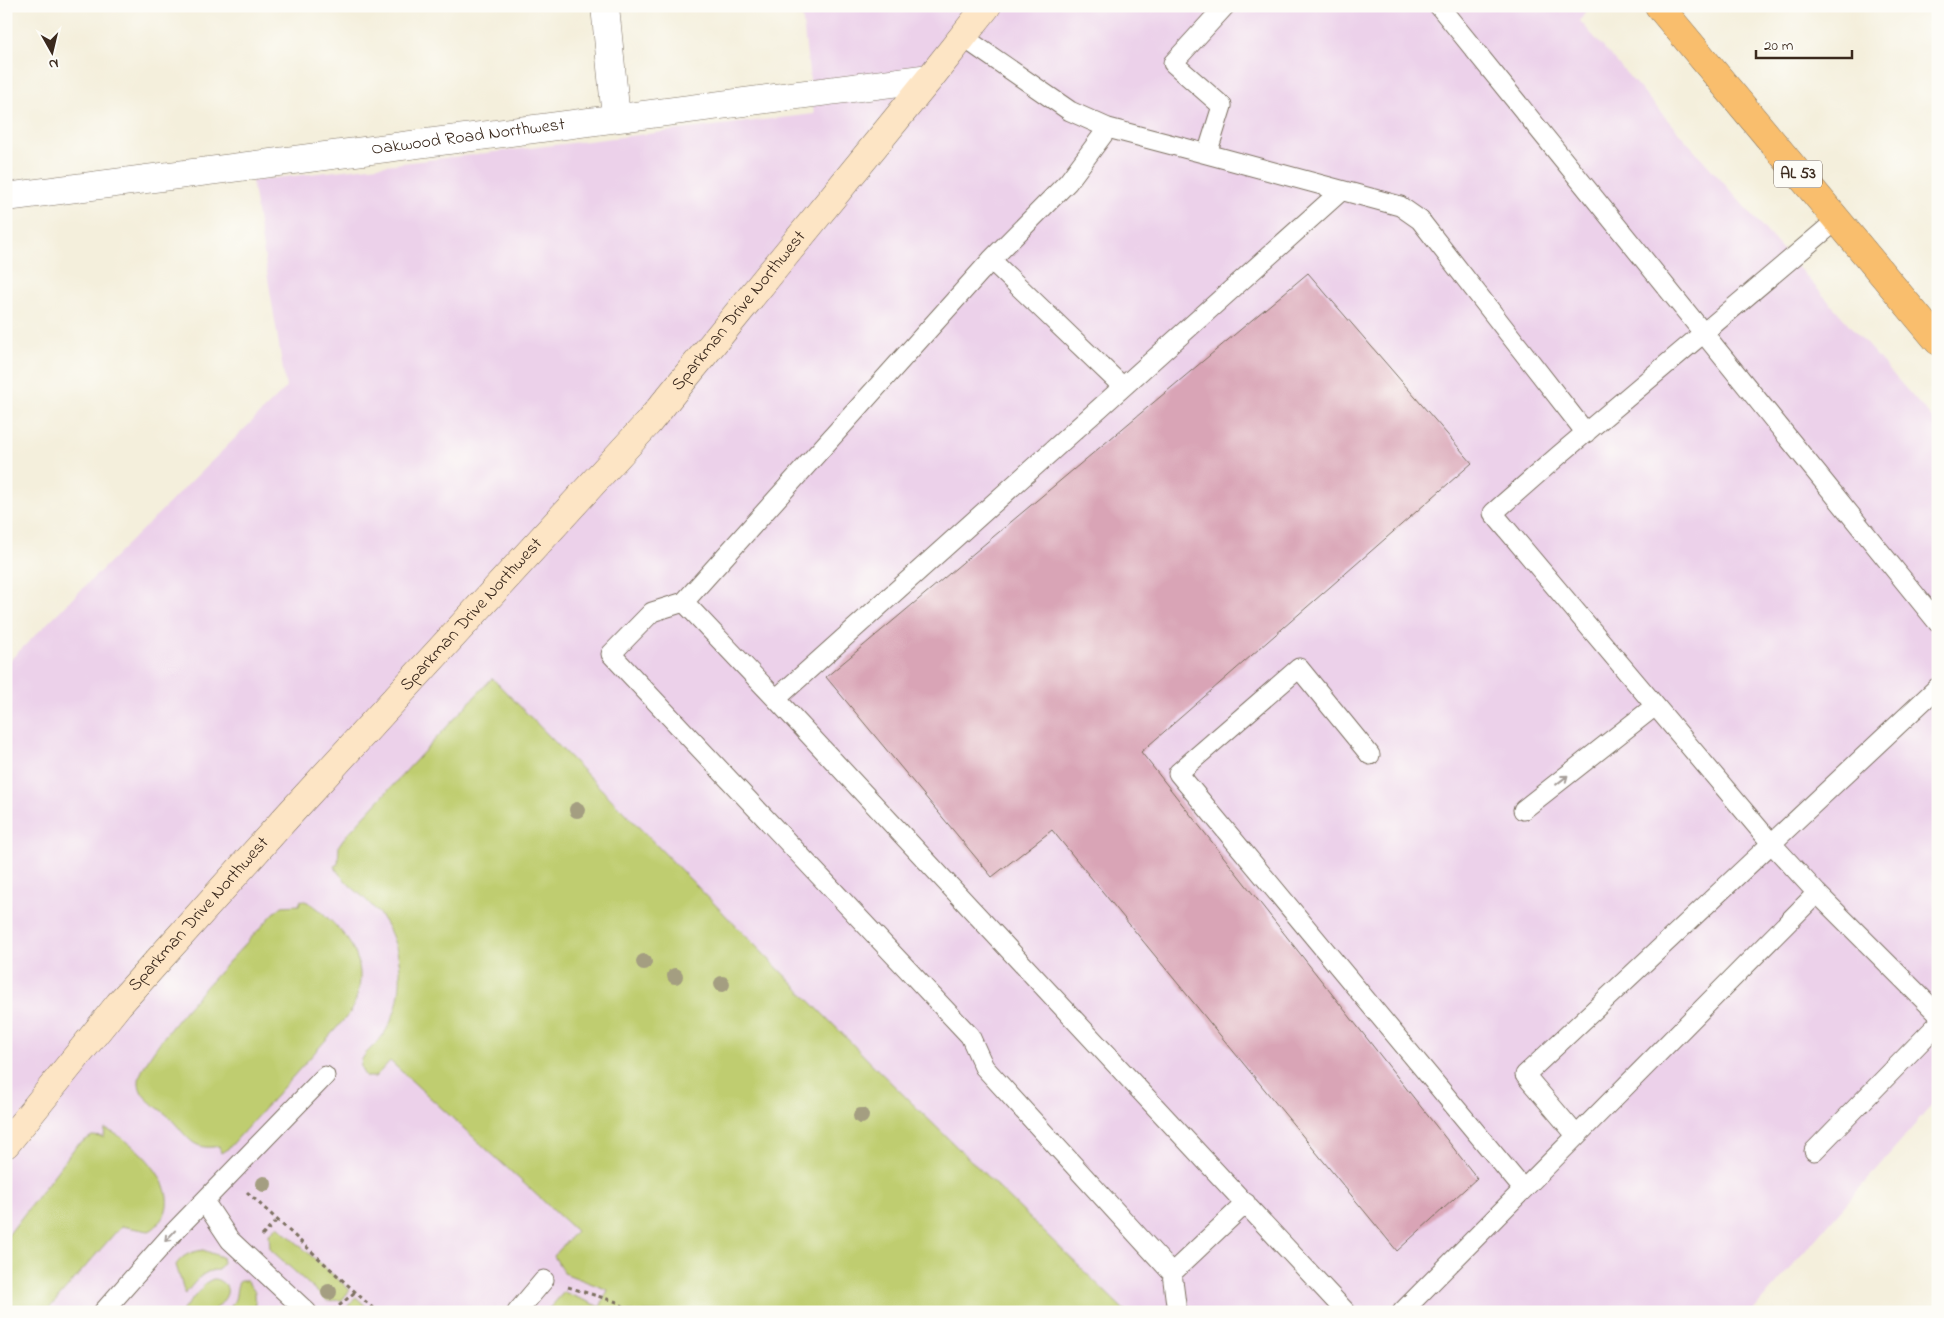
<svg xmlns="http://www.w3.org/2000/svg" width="1944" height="1318" font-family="'Indie Flower',sans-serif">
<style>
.built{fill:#ecd1ea}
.green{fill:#bfcd6f;stroke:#7d7c46}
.building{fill:#d9a4b6}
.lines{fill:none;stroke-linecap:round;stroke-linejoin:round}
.service-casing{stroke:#7c6f60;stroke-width:21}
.minor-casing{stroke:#7c6f60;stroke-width:29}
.secondary-casing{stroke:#7c6f60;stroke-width:29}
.primary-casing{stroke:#7c6f60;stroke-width:29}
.path{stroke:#7c6f60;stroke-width:3;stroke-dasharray:4 4;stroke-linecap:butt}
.service{stroke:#fff;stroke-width:19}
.minor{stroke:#fff;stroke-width:28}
.secondary{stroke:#fde5c5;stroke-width:28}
.primary{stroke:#f9be6d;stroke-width:28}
.tree{fill:#a49e81}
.oneway{stroke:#a79f9a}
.labels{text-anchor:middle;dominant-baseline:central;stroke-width:4.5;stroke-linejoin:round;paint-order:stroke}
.shield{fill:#fdfcf7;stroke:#75695f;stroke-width:1}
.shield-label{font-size:16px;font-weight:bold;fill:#3b2a1e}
.street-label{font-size:18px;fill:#3b2a1e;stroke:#fdfcf7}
</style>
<rect width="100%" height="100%" fill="#fdfcf7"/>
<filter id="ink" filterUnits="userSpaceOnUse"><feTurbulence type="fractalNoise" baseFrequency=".02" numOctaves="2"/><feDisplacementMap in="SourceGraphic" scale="10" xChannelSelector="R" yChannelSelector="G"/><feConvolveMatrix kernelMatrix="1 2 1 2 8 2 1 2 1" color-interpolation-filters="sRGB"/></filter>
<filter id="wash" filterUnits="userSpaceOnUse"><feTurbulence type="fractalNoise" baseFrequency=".0096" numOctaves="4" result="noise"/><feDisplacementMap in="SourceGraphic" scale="20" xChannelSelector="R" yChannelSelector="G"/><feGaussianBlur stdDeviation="1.12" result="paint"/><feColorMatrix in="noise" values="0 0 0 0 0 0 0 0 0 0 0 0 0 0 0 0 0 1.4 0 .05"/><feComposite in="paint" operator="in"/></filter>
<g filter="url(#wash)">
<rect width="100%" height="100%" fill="#f4efdc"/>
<path class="built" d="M801,6h789l-10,15 358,404v673l-186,214h-1746v-648l280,-276 -34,-207 562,-67z"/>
<path class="green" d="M492,678l384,390 250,244h-580l18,-20 36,15 8,-17 -44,-17 -10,-17 22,-25 -186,-170 -15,16h-9c-3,-4 -6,-9 -5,-14 1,-9 14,-17 19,-24 10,-12 17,-30 19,-46 5,-31 -5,-66 -28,-88 -12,-13 -29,-24 -37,-39l4,-2 1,-19 5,-7z
M301,900c11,2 20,11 28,19 30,28 41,56 21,94l-121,135 -8,5 -2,-7c-27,6 -32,-11 -49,-28 -10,-11 -31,-18 -31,-36 -1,-29 111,-142 135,-169l8,-7 17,-1z
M105,1129c28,10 77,57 58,88 -4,6 -7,11 -14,14l-28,-5 -75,86h-40v-74l70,-92 16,-10 12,1z
M278,1226l72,64 -8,10 -15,1 -57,-52 -1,-15z
M203,1250l19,7 1,6 -5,7c-16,0 -23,13 -33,24l-9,-29c6,-10 15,-13 27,-15z
M213,1279c5,0 7,2 11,5 10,9 -5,21 -11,28h-32l26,-30z
M240,1281h7l8,11 1,20h-23l-2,-7c8,-7 3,-17 9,-24z
M356,1297l16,15h-23l-1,-6z"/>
<g id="blocks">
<path class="building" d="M1308,273l164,190 -331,289 336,426 -80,73 -345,-421 -60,47 -166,-200z"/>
</g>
</g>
<g filter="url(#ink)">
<use href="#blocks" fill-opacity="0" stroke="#7c6f60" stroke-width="1"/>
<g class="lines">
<defs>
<path id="service" d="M1439,6l499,617
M966,39l104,72 38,17 99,26 15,-48 -49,-43 52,-57
M1207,154l193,52 20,14 166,213
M1341,191l-565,508 570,613
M1837,220l-279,236 -65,57 278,330 46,50 121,121
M991,260l77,-78 40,-54
M684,602l-32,10 -41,42 359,382 14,31 188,206 74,-70
M776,699l-92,-97 307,-342 131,126
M1370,755l-71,-87 -121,105 345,416
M1523,810l132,-104
M1576,1135l-51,-60 413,-388
M1814,1151l124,-127
M204,1201l26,39 77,72
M1172,1273l5,39
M103,1312l70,-79 152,-157
M517,1312l27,-32
M1402,1312l415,-419"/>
<g id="minor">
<path d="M605,6l11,112"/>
<path id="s1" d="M6,197l924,-119"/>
</g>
<g id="secondary">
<path id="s2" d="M6,1144l113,-140 166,-185 363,-396 282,-345 57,-72"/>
</g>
<path id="primary" d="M1659,6l279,335"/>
</defs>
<use href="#service" class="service-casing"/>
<use href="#minor" class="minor-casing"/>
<use href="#secondary" class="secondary-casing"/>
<use href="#primary" class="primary-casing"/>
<path class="path" d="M247,1192l130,120
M262,1236l15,-16
M568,1287l49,15 14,10
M333,1311l22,-19"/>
<use href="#service" class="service"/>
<use href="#minor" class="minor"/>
<use href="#secondary" class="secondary"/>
<use href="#primary" class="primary"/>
</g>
<g class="tree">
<circle cx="577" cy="810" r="8"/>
<circle cx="644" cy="962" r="8"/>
<circle cx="675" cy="976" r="8"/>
<circle cx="722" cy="984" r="8"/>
<circle cx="861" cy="1116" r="8"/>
<circle cx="264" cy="1184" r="8"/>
<circle cx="329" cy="1292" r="8"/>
</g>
<defs><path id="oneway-shaft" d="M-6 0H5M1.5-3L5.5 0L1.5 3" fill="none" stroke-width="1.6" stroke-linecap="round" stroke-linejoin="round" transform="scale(1.25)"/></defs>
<g class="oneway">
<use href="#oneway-shaft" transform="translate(1562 780) rotate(-38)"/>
<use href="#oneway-shaft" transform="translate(170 1236) rotate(133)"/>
</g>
</g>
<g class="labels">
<rect class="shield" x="1774" y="160.5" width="48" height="27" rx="4"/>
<g class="shield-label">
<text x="1798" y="174">AL 53</text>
</g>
<g class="street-label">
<text stroke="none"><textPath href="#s1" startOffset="466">Oakwood Road Northwest</textPath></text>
<text stroke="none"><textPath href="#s2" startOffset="1110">Sparkman Drive Northwest</textPath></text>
<text stroke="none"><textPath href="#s2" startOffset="705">Sparkman Drive Northwest</textPath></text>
<text stroke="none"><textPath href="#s2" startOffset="300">Sparkman Drive Northwest</textPath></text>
</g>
</g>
<rect width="1944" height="1318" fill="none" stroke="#fdfcf7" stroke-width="25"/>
<g transform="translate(52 52) rotate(172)" stroke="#fdfcf7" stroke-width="4" paint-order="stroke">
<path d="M0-4L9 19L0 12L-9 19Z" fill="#3b2a1e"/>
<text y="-8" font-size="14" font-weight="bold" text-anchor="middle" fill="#3b2a1e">N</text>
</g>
<path d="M1756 50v8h96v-8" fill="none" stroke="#3b2a1e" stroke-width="2.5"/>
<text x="1764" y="50" font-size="15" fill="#3b2a1e" stroke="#fdfcf7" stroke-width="4" paint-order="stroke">20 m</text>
</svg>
